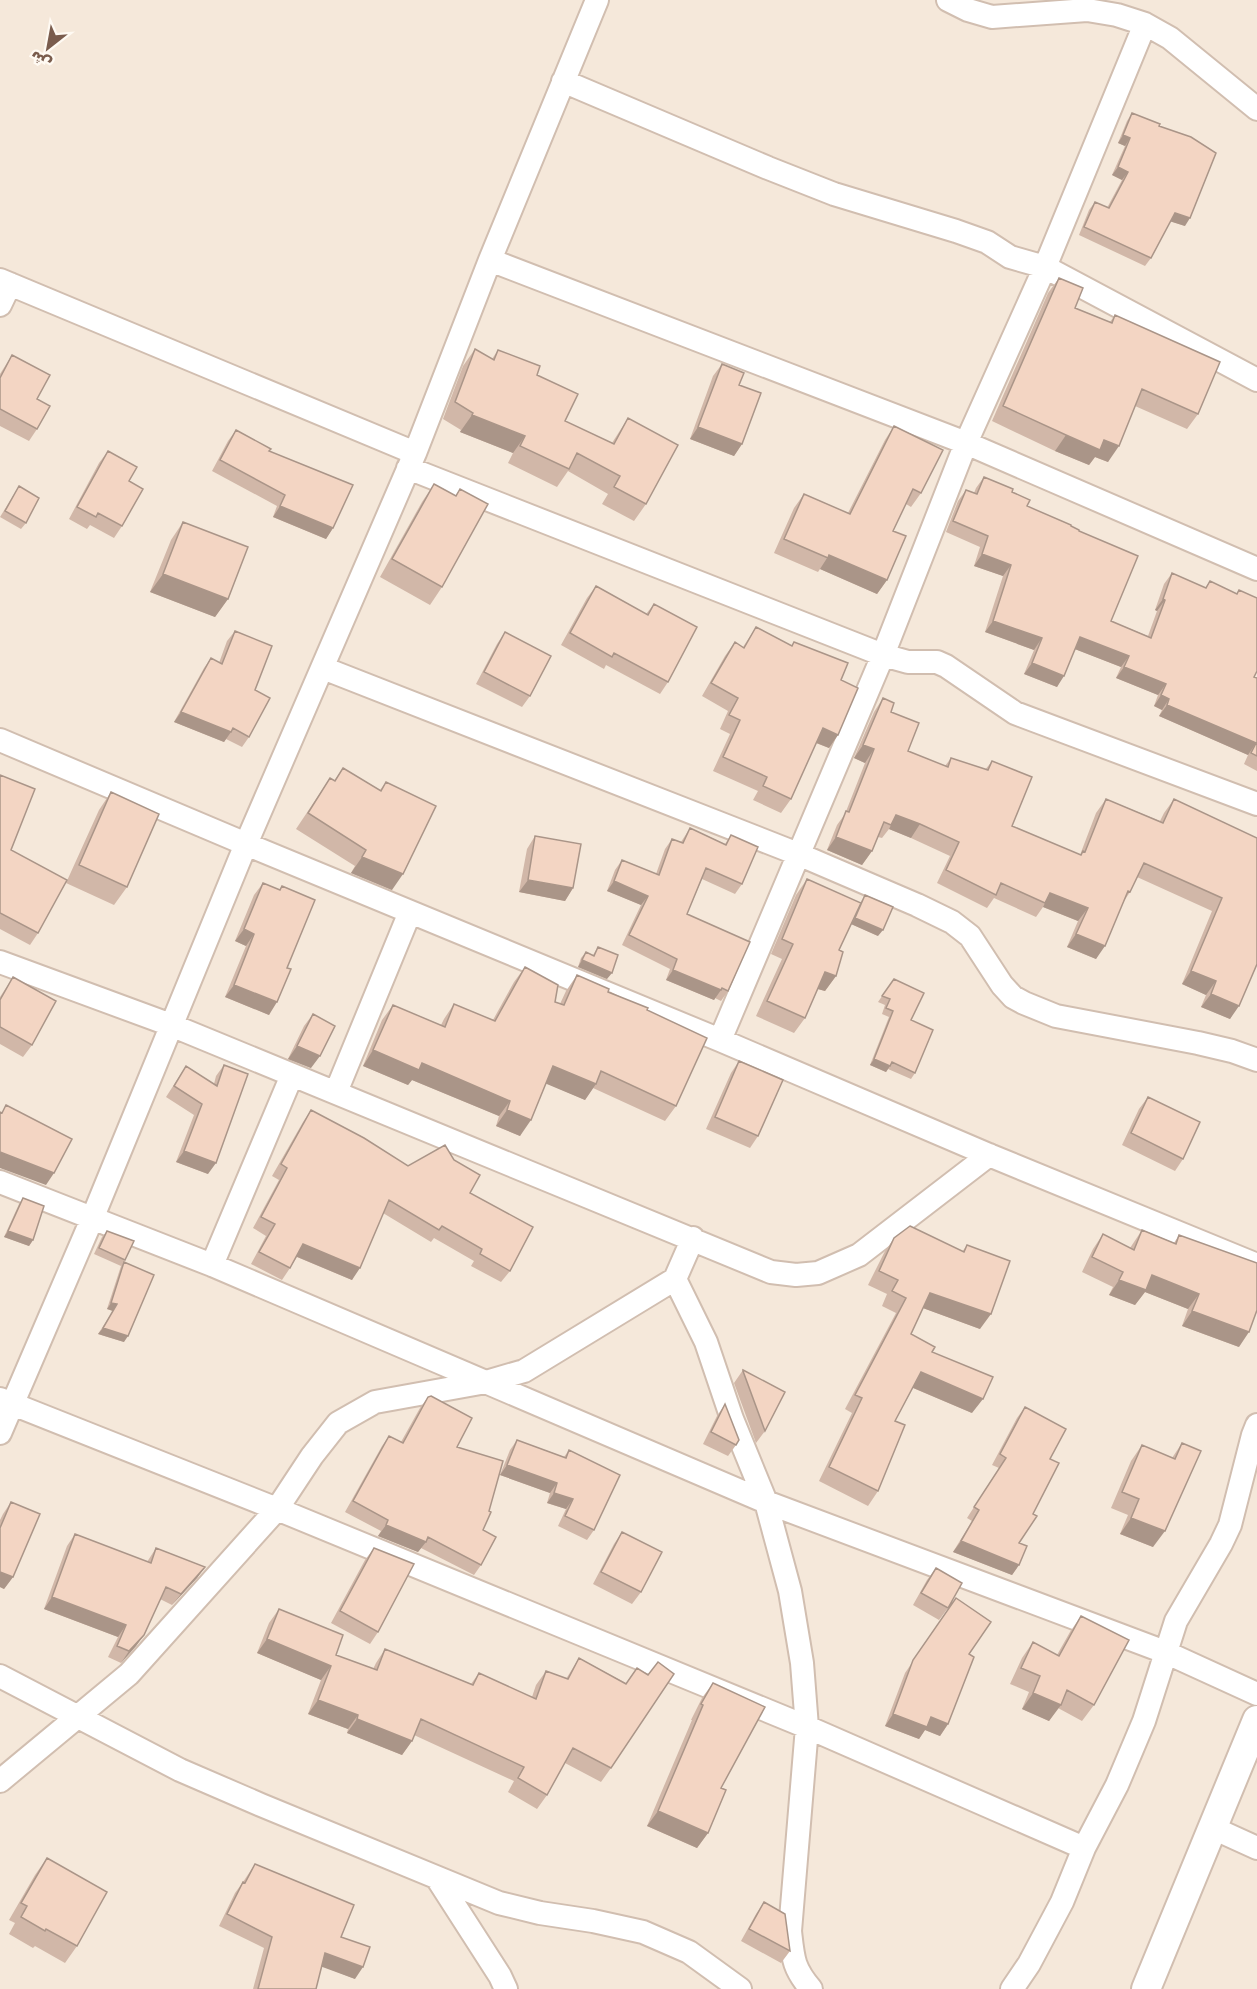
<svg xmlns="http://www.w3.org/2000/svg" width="1257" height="1989" font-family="'DejaVu Sans',Vazirmatn,sans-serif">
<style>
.residential{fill:#f5e8da}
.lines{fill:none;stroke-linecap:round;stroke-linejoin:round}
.minor-casing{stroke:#d1beb0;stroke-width:26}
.tertiary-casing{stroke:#d1beb0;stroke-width:32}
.minor{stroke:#fff;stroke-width:22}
.tertiary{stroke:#fff;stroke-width:28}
.wall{fill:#d1b7a8}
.shaded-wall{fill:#aa9588}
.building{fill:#f3d5c3;stroke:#aa9588;stroke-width:1.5}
</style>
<rect width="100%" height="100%" fill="#fdf6ec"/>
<path class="residential" d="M0,0h1257v1989h-1257z"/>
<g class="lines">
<defs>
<path id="minor" d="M948,0l20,10 24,7 95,-7 30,5 28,9 25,14 87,71
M563,81l205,87 66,26 122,37 31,11 23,15 35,10 212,113
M490,260l476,183 291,126
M0,280l415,173
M0,305l10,-21
M408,468l475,187 25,7h29l9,4 69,47 242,91
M323,668l475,186 119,51 35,17 18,14 32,49 11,12 11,6 32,13 142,27 34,8 25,9
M0,740l246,104 474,196 269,115 268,110
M0,962l171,63 600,247 25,3 22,-2 41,-18 130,-100
M720,1040l163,-385 83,-212 79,-176 100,-243
M336,1092l74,-180
M0,1182l212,83 554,237 399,150 92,42
M212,1265l80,-190
M675,1279l31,63 26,77 34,83 24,89 12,72 5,64 -17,204c3,27 3,37 21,58
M0,1399l277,110 530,218 277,121
M0,1433l92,-214 154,-375 169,-391 75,-193 107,-260
M0,1676l180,94 81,35 238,98 41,10 53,8 50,11 46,20 51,37
M0,1781l129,-107 148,-165 35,-53 26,-33 37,-21 111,-20 38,-11 151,-92 18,-41
M1213,1828l44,20
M437,1878l63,98 6,13
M1012,1989l17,-25 33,-62 22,-54 33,-63 27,-64 32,-100 45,-77 9,-19 23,-90 4,-10"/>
<path id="tertiary" d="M1146,1989l111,-269"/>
</defs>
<use href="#minor" class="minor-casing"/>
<use href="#tertiary" class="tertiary-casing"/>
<use href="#minor" class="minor"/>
<use href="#tertiary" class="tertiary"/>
</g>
<path class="wall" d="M1132,113l27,13 26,100 -15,-5 -19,37 -6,8 -66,-31 10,-25 6,-8 12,6 15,-28 -10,-5 13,-29 -7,-3 9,-22z
M1059,278l16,30 35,14 5,-7 83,99 -11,15 -52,-23 -27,56 -13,-5 -6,8 -34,-14 -63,-30 56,-128z
M475,349l17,10 6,-9 39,25 28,46 47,22 16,-25 18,86 -12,17 -32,-17 6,-10 -40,-23 -11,16 -49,-24 5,-10 -53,-21 1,-2 -18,-11 20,-53z
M12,355l25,44v30l-8,12 -29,-15v-52z
M722,364l17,21 3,59 -8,12 -44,-17 23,-63z
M894,426l27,67 -10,14 -5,-3 -13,27 -6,49 -10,14 -57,-25 -2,3 -44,-19 20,-45 10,-14 44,19 37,-73z
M236,430l33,21 64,77 -7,11 -53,-22 4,-11 -65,-35 16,-30z
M108,451l21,30 -7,45 -8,12 -24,-13 -3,4 -18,-10 30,-56z
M984,477l28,15 15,14 44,20 8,5 32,90 37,15 9,-25 -2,-1 9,-26 8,-11 33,15 5,-7 26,13 3,-4 15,87 3,1v93l-13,-7 4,-9 -89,-39 3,-6 -8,-4 4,-11 -42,-17 5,-11 -46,-18 -18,38 -33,-13 10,-24 -49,-18 18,-56 -29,-10 6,-19 -34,-15 12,-31 8,-11 8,3 2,-5z
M434,484l21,12 5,-7 -18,98 -12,18 -50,-28 42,-75z
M19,486l7,37 -5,6 -21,-12z
M183,522l45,77 -13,18 -65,-25 21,-52z
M596,586l50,28 8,-10 14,78 -8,12 -54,-29 -2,4 -43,-24 26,-47z
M756,627l35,19 3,-4 47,38 -3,55 -9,13 -13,-5 -25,56 -10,14 -28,-13 5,-9 -45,-20 17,-37 -10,-5 8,-18 -26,-15 23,-40 10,-14 8,5z
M235,631l20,59 -6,47 -7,10 -16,-8 -2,3 -50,-20 30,-54 7,-10 8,5 8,-22z
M505,632l25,64 -8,11 -46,-23 21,-40z
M883,698l8,14 17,39 37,15 6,-8 34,12 7,-9 20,65 68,29 16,-42 10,-14 54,22 4,-8 10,-14 82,168 -26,52 -29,-12 5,-12 -24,-11 30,-73 -75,-34 -7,15 -6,9 -28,58 -29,-12 11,-26 -35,-14 -7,10 -42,-19 -7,10 -50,-25 13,-27 -39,-18 -22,-9 -7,9 -4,-1 -6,14 -10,14 -35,-15 10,-25 8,-11 20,-51 -11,-5 20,-46z
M343,768l37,22 6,-8 6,108 -41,-17 4,-7 -59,-37 34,-51 4,3z
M0,775l11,75 27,83 -8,12 -30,-16z
M111,792l16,95 -13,18 -48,-22 33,-73z
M690,828l35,16 6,-9 11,49 -7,10 -33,-15 -15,35 41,77 -7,10 -6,-3 -1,2 -48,-20 4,-11 -48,-24 19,-40 -34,-14 8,-21 7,-10 34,14 9,-25 7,-10 9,3z
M535,836l38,52 -8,13 -46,-9 8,-43z
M807,879l53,24 5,-8 13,41 -27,-12 -12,26 -3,26 -11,15 -7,-2 -13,29 -11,15 -38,-17 26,-57 -11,-5 25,-59z
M263,883l16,7 3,-4 5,82 -18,47 -44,-18 21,-51 -11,-5 19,-46z
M598,947l9,32 -29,-12 3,-9 5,-6 7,3z
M525,967l30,35 5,2 6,-13 11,-16 70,35 29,96 -11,15 -72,-33 -8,12 -39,-17 -26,53 -24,-10 3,-10 -87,-36 -4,5 -45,-19 19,-46 11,-15 48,20 3,-6 10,-15 39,16 21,-38z
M13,977l19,68 -9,12 -23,-13v-47z
M894,979l17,41 4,53 -4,6 -23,-10 -2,3 -16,-7 19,-48 -7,-3 3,-9 -7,-3z
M313,1014l-2,54 -23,-9 16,-33z
M739,1061l19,75 -8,12 -44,-19 25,-56z
M224,1065l-16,109 -32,-12 18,-47 -28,-18 20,-31 28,18 2,-8z
M1148,1097l35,62 -8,12 -53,-26 17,-36z
M311,1110l97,56 62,27 40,78 -9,11 -30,-16 3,-5 -40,-23 -3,4 -48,-29 -31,67 -55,-23 -7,11 -8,12 -31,-16 15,-28 -13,-8 26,-48 -7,-4 31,-54z
M23,1198l10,42 -4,6 -25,-9 15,-33z
M1142,1230l32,13 5,-8 60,112 -57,-21 6,-17 -43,-17 -10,13 -26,-10 4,-8 -31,-15 11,-23 10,-15 27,14z
M107,1231l27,10 -10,21v80l-26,-8 15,-23 -6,-2 14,-43 -27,-12 8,-17z
M894,1238l68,14 5,-7 13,84 -57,-21 -12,26 21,18 40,61 -59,-25 -18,33 -17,70 -10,15 -49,-25 33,-68 -7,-4 51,-96 -14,-7 5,-12 -19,-9 16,-32z
M743,1370l22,61 -9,12 -22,-60z
M428,1397l29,50 26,83 -2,35 -7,10 -53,-27 -3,4 -40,-16 3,-5 -36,-19 37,-66 7,-10 12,6 19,-34z
M725,1404l11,41 -8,11 -25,-12 14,-28z
M1025,1407l25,52 -17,55 -14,29v22l-7,10 -59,-23 19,-31 -5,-3 32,-50 -7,-3 25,-47z
M517,1440l47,17 5,-7 25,80 -7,10 -29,-14 8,-17 -19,-6 3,-10 -50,-18 10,-25z
M1182,1443l-29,104 -33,-13 8,-19 -17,-7 20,-47 11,-16 30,13z
M11,1502l2,75 -9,12 -4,-2v-67l3,-6z
M622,1532l19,60 -9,12 -39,-20 21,-40z
M75,1534l72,28 9,-14 49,19 -8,11 -25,27 -12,-6 -16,36 -8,11 -15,17 -13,-6 10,-20 -74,-28 23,-63z
M374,1548l4,84 -8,12 -39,-21 34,-63z
M936,1568l12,40 -9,12 -26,-15 14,-25z
M956,1598l-8,126 -8,12 -15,-6 -6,9 -34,-13 20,-53z
M279,1609l57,46 37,14 3,-6 9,-14 86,35 8,-11 53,24 4,-12 10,-14 20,8 13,-21 47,25 11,-15 -26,100 -10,14 -36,-19 -18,32 -10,14 -29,-17 6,-11 -100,-46 -2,6 -10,14 -55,-22 1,-4 -40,-15 13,-34 -64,-27 12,-30z
M1081,1616l13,89 -12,16 -24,-13 -9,13 -27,-12 7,-17 -19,-8 12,-26 11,-16 24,13 13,-23z
M713,1683l8,105 -13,45 -11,15 -50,-22 45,-106h-1l11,-22z
M47,1858l30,88 -12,17 -30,-17 -2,2 -24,-14 6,-11 -6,-3 26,-45z
M255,1864l86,73 14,42 -33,-13 -6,23h-63l11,-41 -45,-22 16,-33 8,-11z
M764,1902l26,49 -9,12 -40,-22 15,-27z"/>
<path class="shaded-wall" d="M1123,135l7,3 -5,8 -7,-3z
M1118,167l10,5 -6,8 -10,-5z
M1175,213l15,5 -5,8 -16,-5z
M472,415l53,21 -12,17 -53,-21z
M698,427l44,17 -8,12 -44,-17z
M1066,435l38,5 15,6 -11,16 -13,-5 -6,8 -34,-14z
M280,506l53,22 -7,11 -53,-22z
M982,554l29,11 -8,11 -29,-10z
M829,555l58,25 -10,14 -57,-25z
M163,574l65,25 -13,18 -65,-25z
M1163,599l2,1 -8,11 -2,-1z
M993,621l49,17 -8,12 -49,-18z
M1080,637l49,19 -8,11 -49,-19z
M1032,663l32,13 -7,11 -33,-13z
M1124,667l42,17 -8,11 -42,-17z
M1161,695l8,4 -7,11 -8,-4z
M1167,705l89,38 -8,12 -89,-39z
M181,712l50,20 -7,10 -50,-20z
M823,728l15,7 -9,13 -15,-6z
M863,745l11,4 -9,14 -11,-5z
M896,815l24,9 -9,14 -22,-9z
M836,837l36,14 -10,14 -35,-15z
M362,857l41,17 -11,16 -41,-17z
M528,880l45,8 -8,13 -46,-9z
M614,881l34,15 -7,9 -34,-14z
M1050,893l38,15 -10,13 -35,-14z
M855,918l28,12 -5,6 -27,-12z
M244,929l10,5 -8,12 -11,-5z
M1076,934l29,12 -9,13 -29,-12z
M582,960l30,13 -5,6 -29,-12z
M673,970l48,20 -7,10 -48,-20z
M1191,971l25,10 -10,14 -24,-11z
M825,972l11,4 -11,15 -11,-3z
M234,985l43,17 -8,13 -44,-18z
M1211,994l28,12 -9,13 -29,-12z
M297,1046l23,10 -9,12 -23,-9z
M373,1050l49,13 88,38 -11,15 -87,-36 -4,5 -45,-19z
M874,1059l16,7 -4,6 -16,-7z
M553,1066l43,18 -11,16 -43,-18z
M507,1110l24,10 -11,16 -24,-10z
M184,1151l32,12 -8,11 -32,-12z
M0,1152l54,21 -8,12 -46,-17z
M8,1231l25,9 -4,6 -25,-9z
M303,1244l57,24 -8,12 -57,-24z
M1152,1275l47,19 -11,15 -43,-17 -10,13 -26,-10 10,-15z
M930,1293l61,21 -11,15 -60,-22z
M111,1303l6,1 -4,7 -6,-2z
M1192,1311l57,21 -10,15 -57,-21z
M103,1328l25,8 -4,6 -26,-8z
M921,1372l62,27 -11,14 -61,-26z
M507,1465l50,18 -7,10 -50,-18z
M554,1493l19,6 -7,10 -19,-6z
M1131,1518l34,13 -12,16 -33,-13z
M386,1525l40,17 -8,10 -40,-16z
M961,1541l58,24 -7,10 -59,-23z
M205,1567l-8,11 -25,27 9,-11z
M0,1572l13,5 -9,12 -4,-2z
M52,1597l74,28 -8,12 -74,-28z
M144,1635l-8,11 -15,17 8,-12z
M267,1639l64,27 -10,14 -64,-27z
M1033,1693l28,12 -12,16 -27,-12z
M318,1700l40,15 -10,14 -40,-15z
M893,1714l38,3 17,7 -8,12 -15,-6 -6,9 -34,-13z
M357,1719l55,22 -10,14 -55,-22z
M658,1811l50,22 -11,15 -50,-22z
M325,1953l38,14 -8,12 -38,-14z"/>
<path class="building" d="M1132,113l28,11 -1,2 32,11 25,16 -26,65 -15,-5 -24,45 -67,-31 11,-25 14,6 19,-36 -10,-5 12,-29 -7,-3z
M1059,278l24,10 -8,20 37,15 3,-8 105,47 -22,52 -56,-25 -23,57 -15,-6 -4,10 -34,-15 -63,-29z
M475,349l19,11 4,-10 42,16 -3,9 41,19 -13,27 49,23 14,-26 50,27 -32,59 -32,-17 6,-11 -43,-23 -8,16 -49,-23 5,-10 -53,-21 1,-2 -18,-11z
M12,355l38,20 -13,24 13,7 -13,23 -37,-20v-31z
M722,364l22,9 -5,12 22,8 -19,51 -44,-17z
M894,426l49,24 -22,43 -8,-4 -20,42 13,5 -19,44 -58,-25 -1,3 -44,-19 20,-45 46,20z
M236,430l35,19 -2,2 84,34 -20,43 -53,-22 5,-11 -65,-35z
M108,451l29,16 -8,14 14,8 -21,37 -24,-13 -2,4 -19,-10z
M984,477l29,12 -1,3 18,8 -3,6 44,19v1l8,4v1l59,25 -27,65 40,17 14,-38 -2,-1 9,-26 34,15 4,-7 27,13 2,-4 18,8v73l-3,6 3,1v78l-6,-3 5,-10 -89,-38 2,-6 -8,-4 5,-11 -42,-17 5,-11 -49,-19 -16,39 -32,-13 10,-25 -49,-17 18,-56 -29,-11 6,-18 -35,-15 13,-31 11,4z
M434,484l22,12 4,-7 28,15 -46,83 -50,-28z
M19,486l20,12 -13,25 -21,-12z
M183,522l65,25 -20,52 -65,-25z
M596,586l52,29 6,-11 43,23 -29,55 -54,-29 -2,4 -42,-24z
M756,627l36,19 2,-4 54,21 -7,17 17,8 -20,47 -15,-7 -32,71 -28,-13 4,-9 -44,-20 17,-37 -11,-5 9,-17 -27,-15 24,-41 9,6z
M235,631l37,15 -17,44 15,8 -21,39 -16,-9 -2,4 -50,-20 30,-54 11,6z
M505,632l46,24 -21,40 -46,-24z
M883,698l11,5 -3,9 28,11 -11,28 40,16 3,-9 37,12 4,-9 40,16 -20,49 69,29 2,-4 2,1 21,-53 57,24 11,-24 83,39v126l-18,42 -28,-12 5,-13 -25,-10 31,-73 -78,-35 -14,29 -2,-1 -23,55 -29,-12 12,-26 -38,-15 -5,10 -44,-20 -5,12 -50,-25 13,-28 -39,-18 -24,-9 -5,10 -7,-3 -12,29 -36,-14 10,-26 3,1 25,-63 -11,-4z
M343,768l38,23 5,-9 50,24 -33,68 -41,-17 4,-7 -58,-37 22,-35 5,3z
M0,775l35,14 -24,61 56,30 -29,53 -38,-20z
M111,792l48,22 -32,73 -48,-22z
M690,828l36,17 5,-10 27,12 -16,37 -36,-16 -19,46 63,28 -22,49 -6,-3 -1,2 -48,-20 4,-11 -48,-24 19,-39 -34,-15 8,-21 37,15 13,-36 11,4z
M535,836l46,8 -8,44 -45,-8z
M807,879l54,24 -22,47 4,2 -7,24 -11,-4 -20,46 -38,-17 26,-57 -11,-5z
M263,883l17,7 2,-4 33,14 -28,68 4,1 -14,33 -43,-17 20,-51 -10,-5z
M865,895l28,12 -10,23 -28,-12z
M598,947l20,8 -6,18 -30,-13 4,-8 8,4z
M525,967l33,18 -3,17 9,3 13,-30 32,14 -1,3 40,16 -1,2 60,28 -31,68 -75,-35 -5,13 -43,-18 -22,54 -24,-10 3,-9 -88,-38 -3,7 -46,-20 20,-45 52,22 9,-23 41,17z
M13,977l43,24 -24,44 -32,-18v-27z
M894,979l30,14 -13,27 22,10 -18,43 -23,-11 -2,4 -16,-7 19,-48 -7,-3 4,-9 -8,-3z
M313,1014l22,12 -15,30 -23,-10z
M739,1061l44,19 -25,56 -43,-19z
M224,1065l24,9 -32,89 -32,-12 18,-47 -28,-18 12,-20 31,20z
M1148,1097l52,25 -17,37 -52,-26z
M6,1105l66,34 -18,34 -54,-21v-40l2,1z
M311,1110l53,28 44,28 37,-21 9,15 26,15 -10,18 63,34 -23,44 -30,-17 2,-5 -40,-23 -3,4 -50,-30 -29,68 -57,-24 -13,24 -31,-16 16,-28 -14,-7 26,-49 -6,-4z
M23,1198l21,8 -11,34 -25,-9z
M910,1226l54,26 3,-7 43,16 -19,53 -61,-21 -19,41 24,13 -3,5 61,25 -10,22 -62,-27 -26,49 10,4 -27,66 -49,-24 33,-69 -7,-3 51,-97 -14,-7 6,-11 -19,-9 15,-33z
M1142,1230l34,14 3,-9 78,28v47l-8,22 -57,-21 7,-17 -47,-19 -6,15 -27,-10 4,-8 -31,-15 11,-23 31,16z
M107,1231l27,10 -9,19 -26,-12z
M124,1262l30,13 -26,61 -25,-8 14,-24 -6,-1z
M743,1370l42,22 -20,39 -22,-60z
M431,1396l41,22 -15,29 46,14 -14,50 2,1 -8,18 13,7 -15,28 -53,-28 -2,5 -40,-17 2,-5 -35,-19 36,-65 14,7 25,-46z
M725,1404l14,36 -3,5 -25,-13z
M1025,1407l41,22 -16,30 9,4 -26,51 4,2 -18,27 8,3 -8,19 -58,-24 18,-31 -5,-3 32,-49 -6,-4z
M517,1440l49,18 3,-8 51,25 -26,55 -29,-14 8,-17 -19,-6 3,-10 -50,-18z
M1182,1443l19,8 -36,80 -34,-13 8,-19 -17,-7 20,-47 33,14z
M11,1502l29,12 -27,63 -13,-5v-44z
M622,1532l40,20 -21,40 -40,-20z
M75,1534l76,29 5,-15 49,19 -24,27 -15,-7 -22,48 -15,16 -12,-5 9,-21 -74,-28z
M374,1548l40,16 -36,68 -38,-21z
M936,1568l26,15 -14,25 -27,-15z
M956,1598l35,24 -22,32 5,3 -26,67 -17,-7 -4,10 -34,-13 20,-54z
M279,1609l64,26 -7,20 41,15 8,-21 88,36 6,-12 57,26 10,-28 22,8 11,-21 47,26 11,-16 11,7 10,-13 16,12 -63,94 -38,-20 -26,47 -29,-17 6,-11 -103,-48 -9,22 -55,-22 1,-4 -40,-15 13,-34 -64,-27z
M1081,1616l48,24 -35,65 -27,-15 -6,15 -28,-12 7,-17 -19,-8 12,-26 26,14z
M713,1683l52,24 -44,81 5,2 -18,43 -50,-22 45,-106 -2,-1z
M47,1858l60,34 -30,54 -31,-17 -1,2 -24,-14 6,-11 -6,-3z
M255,1864l99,41 -13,32 29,10 -7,20 -38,-14 -9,36h-58l14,-52 -45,-23 16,-32 2,1z
M764,1902l21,12 5,37 -41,-22z"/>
<g transform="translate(48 48) rotate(211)" stroke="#fffaf3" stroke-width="4.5" paint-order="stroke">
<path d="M0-4.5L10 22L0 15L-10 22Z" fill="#7a5c4d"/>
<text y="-9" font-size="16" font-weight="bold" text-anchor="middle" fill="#7a5c4d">ش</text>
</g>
</svg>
